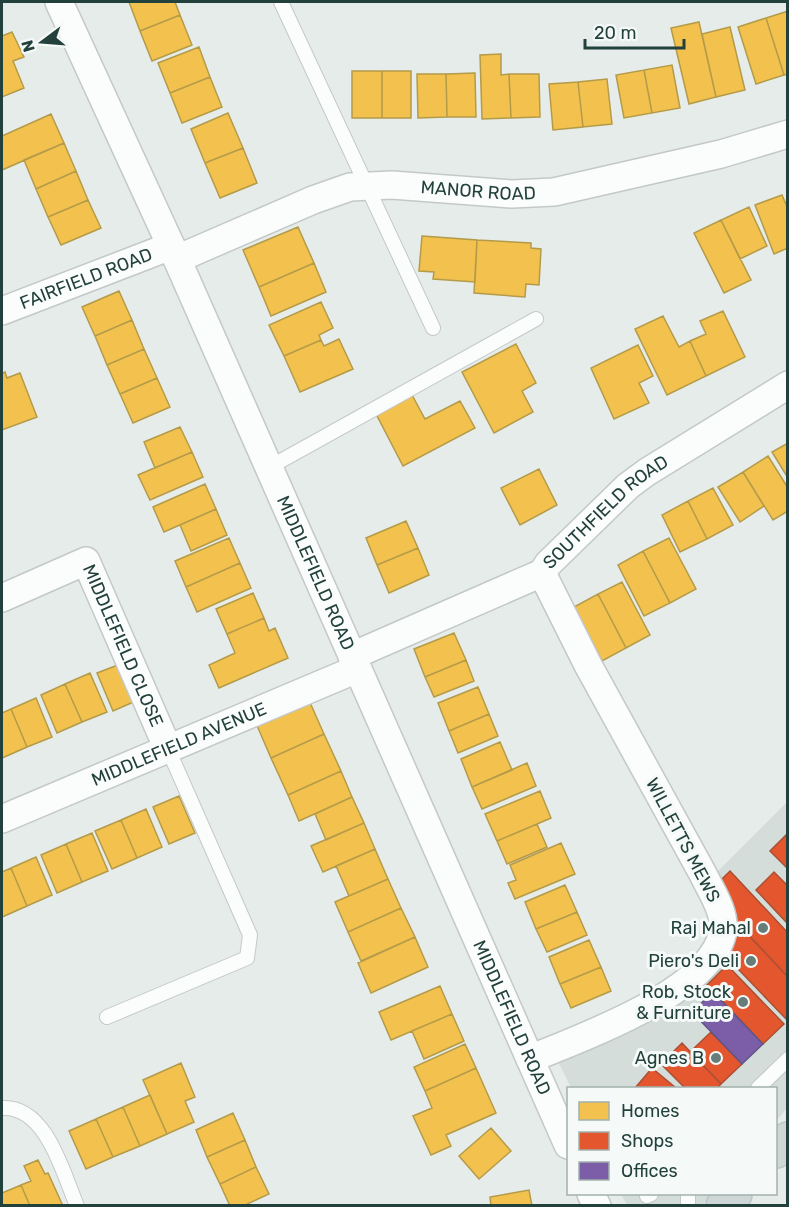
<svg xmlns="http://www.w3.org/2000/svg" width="789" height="1207" font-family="Rubik,sans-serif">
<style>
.built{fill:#d4ddda}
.homes{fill:#f2c14e;stroke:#b49b49;stroke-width:1.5}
.shops{fill:#e4572e;stroke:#aa5032;stroke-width:1.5}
.offices{fill:#7b5ea7;stroke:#605587;stroke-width:1.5}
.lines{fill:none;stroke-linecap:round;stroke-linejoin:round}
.service-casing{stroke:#c3c9c7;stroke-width:16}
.minor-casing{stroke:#c3c9c7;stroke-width:30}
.primary-casing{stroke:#bdc7c5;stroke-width:36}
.service{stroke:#fbfcfc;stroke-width:14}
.minor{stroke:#fbfcfc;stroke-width:27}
.primary{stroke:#ced7d5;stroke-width:33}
.poi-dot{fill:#677d79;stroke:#f5faf8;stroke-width:2}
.labels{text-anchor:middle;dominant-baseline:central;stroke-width:6;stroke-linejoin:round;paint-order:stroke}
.street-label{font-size:18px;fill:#22413c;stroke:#f5faf8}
.poi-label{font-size:18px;fill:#22413c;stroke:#f5faf8;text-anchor:end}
</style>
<rect width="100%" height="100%" fill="#e6ece9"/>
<path class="built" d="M787,802l1,305 -12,14v-33h-205l-14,-29 173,-124 -17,-59z
M621,1194h93l-13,12 -74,-1z"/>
<path class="homes" d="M129,2h46l5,13 -40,16z
M788,11v63l-4,1 -18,-57z
M180,15l12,30 -40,16 -12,-30z
M766,18l18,57 -28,9 -18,-57z
M699,22l17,75 -27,7 -18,-76z
M730,27l15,63 -29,7 -14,-63z
M12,32l12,25 -11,4 11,27 -22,9v-61z
M199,47l11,30 -40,16 -12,-30z
M501,54v21l8,-1 2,44 -29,1 -2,-64z
M672,65l8,43 -28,5 -8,-43z
M644,70l8,43 -28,5 -8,-43z
M352,71h30v47h-30z
M382,71h29v47h-29z
M475,73l1,44h-29l-1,-43z
M417,74h29l1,43 -29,1z
M509,74h30l1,43 -29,1z
M210,77l12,30 -40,16 -12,-30z
M607,79l5,45 -29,3 -5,-45z
M578,82l5,45 -30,3 -4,-46z
M228,113l15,35 -38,15 -14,-34z
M51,114l13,29 -62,27v-34z
M64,143l12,28 -40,18 -12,-29z
M243,148l14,35 -37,15 -15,-35z
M76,171l12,29 -40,17 -12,-28z
M782,195l6,14v39l-14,6 -19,-49z
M88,200l13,28 -40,17 -13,-28z
M749,207l18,39 -27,13 -19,-39z
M721,220l30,60 -27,13 -30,-60z
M298,227l16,36 -55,24 -16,-37z
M422,236l55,4 -2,42 -42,-3 1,-7 -15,-1z
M477,240l54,3v5l10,1 -2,36 -13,-1 -1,13 -51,-4z
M314,263l12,29 -55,24 -12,-29z
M119,291l13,29 -37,16 -13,-29z
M321,302l12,26 -14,7 2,5 -37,16 -15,-31z
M723,311l22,46 -39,19 -16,-35 16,-7 -6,-13z
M663,316l16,31 11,-6 16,35 -39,19 -32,-66z
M132,320l12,29 -37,16 -12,-29z
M339,339l14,30 -53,23 -16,-36 37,-16 3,6z
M516,344l20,39 -14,8 11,21 -39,21 -32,-61z
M638,345l15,31 -14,7 10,20 -35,16 -23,-51z
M144,349l13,29 -37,16 -13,-29z
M5,372l2,6 13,-5 17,44 -35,13v-56z
M157,378l13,29 -37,16 -13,-29z
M411,393l14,26 35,-18 15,27 -72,38 -28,-54z
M180,427l12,25 -37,16 -11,-26z
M788,443v35l-16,-26z
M192,452l11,25 -53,23 -12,-25z
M768,456l20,32v23l-15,9 -30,-48z
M539,469l18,36 -37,20 -19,-37z
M743,472l21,34 -24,16 -22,-35z
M205,484l11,25 -52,23 -11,-25z
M713,488l20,37 -26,14 -19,-38z
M688,501l19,38 -27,13 -18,-37z
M216,509l11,26 -36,16 -11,-26z
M406,521l12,27 -41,17 -11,-27z
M229,538l11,25 -54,24 -11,-26z
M669,538l27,51 -26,14 -27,-52z
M418,548l11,27 -40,18 -12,-28z
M643,551l27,52 -26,13 -26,-51z
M240,563l11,25 -54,24 -11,-25z
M622,582l28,53 -24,13 -28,-54z
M253,593l11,25 -37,16 -11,-25z
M598,594l28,54 -24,13 -28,-54z
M264,618l5,13 6,-3 13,30 -69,30 -10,-23 26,-12 -8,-19z
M454,633l12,27 -41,17 -11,-28z
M466,660l8,21 -40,16 -9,-20z
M123,663l15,37 -25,11 -16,-38z
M90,673l17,39 -25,10 -17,-38z
M65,684l17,38 -25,11 -16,-38z
M478,687l11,27 -40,17 -11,-28z
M36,698l16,39 -25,10 -16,-38z
M308,698l16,36 -53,24 -16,-37z
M11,709l16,38 -25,11v-45z
M489,714l9,22 -40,17 -9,-22z
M324,734l17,37 -53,24 -17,-37z
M500,742l12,28 -40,17 -11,-28z
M527,763l9,23 -54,23 -10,-22z
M341,771l11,26 -53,24 -11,-26z
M540,791l11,27 -54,23 -12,-27z
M179,796l16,37 -26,11 -16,-37z
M352,797l12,26 -38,17 -11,-26z
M146,809l16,38 -25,11 -16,-38z
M121,820l16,38 -25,11 -17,-38z
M364,823l11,26 -52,23 -12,-26z
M537,824l10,23 -40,17 -10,-23z
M92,833l16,38 -26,11 -16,-38z
M561,843l14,31 -60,25 -7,-16 8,-3 -6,-15z
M66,844l16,38 -25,11 -16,-38z
M375,849l13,30 -39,17 -13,-30z
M36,857l16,38 -25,11 -16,-38z
M11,868l16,38 -25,11v-45z
M388,879l13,29 -53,24 -13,-30z
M565,885l12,27 -41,17 -11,-27z
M401,908l14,29 -54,24 -13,-29z
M577,912l10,23 -40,17 -11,-23z
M415,937l13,30 -57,26 -13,-30z
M589,940l12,27 -41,17 -11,-27z
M601,967l10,24 -40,17 -11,-24z
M440,986l12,28 -61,26 -12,-28z
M452,1014l12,27 -40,18 -12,-28z
M465,1044l11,24 -51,23 -11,-24z
M181,1063l14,34 -10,4 9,21 -27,12 -24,-54z
M476,1068l20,45 -50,22 5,11 -20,9 -18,-39 19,-8 -7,-17z
M150,1095l17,39 -27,12 -17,-39z
M123,1107l17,39 -27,11 -17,-38z
M233,1113l12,27 -38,17 -11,-27z
M96,1119l17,38 -27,12 -17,-38z
M491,1128l20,23 -32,28 -20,-23z
M245,1140l11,27 -36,17 -13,-27z
M38,1160l7,14 3,-1 15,33h-33l-9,-21 10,-4 -7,-15z
M256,1167l13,27 -26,12h-13l-10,-22z
M21,1185l9,21h-28v-13z
M529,1190l3,16h-41l-1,-9z"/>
<path class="shops" d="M788,833v36l-18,-18z
M730,871l58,62v44l-61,-65 7,-6 -19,-20z
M774,872l14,14v38l-32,-34z
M738,924l50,53v44l-73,-76z
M727,965l57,59 -21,20 -56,-59z
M711,1032l31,32 -21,20 -31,-32z
M682,1043l39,41 -4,4h-32l-24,-24z
M652,1068l24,20h-41z"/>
<path class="offices" d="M713,992l50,52 -21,20 -50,-52z"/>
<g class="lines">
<defs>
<path id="service" d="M281,2l152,326
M268,468l268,-149
M107,1017l140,-59 3,-23 -82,-186
M758,1088l30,-29
M2,1108c44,-3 61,65 75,98
M688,1194v12
M647,1196l4,-2"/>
<g id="minor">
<path id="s1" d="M59,2l118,257 391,886"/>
<path id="s2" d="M177,259l136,-59 37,-13 42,-2 120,9 42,-2 167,-38 67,-20"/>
<path id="s3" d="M2,311l169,-65"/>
<path id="s4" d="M2,598l84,-37 82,188"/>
<path id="s5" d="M352,656l190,-83 6,-9 80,-78 19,-14 141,-87"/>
<path id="s6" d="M2,819l355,-150"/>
<path d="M530,1059c50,-21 185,-68 193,-129 2,-19 -12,-39 -20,-56l-115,-209 -46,-92"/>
<path d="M591,1194l6,12"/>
</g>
<path id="primary" d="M776,1151l12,-12
M723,1206l12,-12"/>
</defs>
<use href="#service" class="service-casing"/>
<use href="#minor" class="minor-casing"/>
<use href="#primary" class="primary-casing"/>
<use href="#service" class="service"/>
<use href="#minor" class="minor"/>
<use href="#primary" class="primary"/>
</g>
<g class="poi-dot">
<circle cx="763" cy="928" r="6"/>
<circle cx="751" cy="961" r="6"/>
<circle cx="743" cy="1002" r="6"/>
<circle cx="716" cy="1058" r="6"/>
</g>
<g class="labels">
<g class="street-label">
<text stroke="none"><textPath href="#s2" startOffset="316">MANOR ROAD</textPath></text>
<text stroke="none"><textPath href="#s3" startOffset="90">FAIRFIELD ROAD</textPath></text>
<text stroke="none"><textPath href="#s5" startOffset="296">SOUTHFIELD ROAD</textPath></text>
<text stroke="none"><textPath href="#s1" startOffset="626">MIDDLEFIELD ROAD</textPath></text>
<text stroke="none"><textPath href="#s4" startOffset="184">MIDDLEFIELD CLOSE</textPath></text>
<text stroke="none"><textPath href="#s6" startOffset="192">MIDDLEFIELD AVENUE</textPath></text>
<text transform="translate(683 840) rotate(62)">WILLETTS MEWS</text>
<text stroke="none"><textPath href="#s1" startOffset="1112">MIDDLEFIELD ROAD</textPath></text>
</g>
<g class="poi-label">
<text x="751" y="928">Raj Mahal</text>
<text x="739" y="961">Piero's Deli</text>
<text x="731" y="992">Rob, Stock<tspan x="731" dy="21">&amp; Furniture</tspan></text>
<text x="704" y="1058">Agnes B</text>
</g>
</g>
<rect width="789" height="1207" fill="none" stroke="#22413c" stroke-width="6"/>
<rect x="567" y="1087" width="210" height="108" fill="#f5faf8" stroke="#a1b0ad" stroke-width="1.5"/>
<rect x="579" y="1102" width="30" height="18" fill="#f2c14e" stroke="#a1b0ad" stroke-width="1.5"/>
<text x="621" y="1117" font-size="18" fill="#22413c">Homes</text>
<rect x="579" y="1132" width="30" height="18" fill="#e4572e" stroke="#a1b0ad" stroke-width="1.5"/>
<text x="621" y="1147" font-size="18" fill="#22413c">Shops</text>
<rect x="579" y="1162" width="30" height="18" fill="#7b5ea7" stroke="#a1b0ad" stroke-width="1.5"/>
<text x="621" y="1177" font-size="18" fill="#22413c">Offices</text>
<g transform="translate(42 42) rotate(254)" stroke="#f5faf8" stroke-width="4.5" paint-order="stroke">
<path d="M0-4.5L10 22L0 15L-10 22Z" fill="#22413c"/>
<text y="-9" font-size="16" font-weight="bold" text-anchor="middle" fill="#22413c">N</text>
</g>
<path d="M585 39v9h99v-9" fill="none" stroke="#22413c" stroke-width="3"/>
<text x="594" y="39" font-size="18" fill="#22413c" stroke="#f5faf8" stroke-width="4.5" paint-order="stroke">20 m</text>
</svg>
